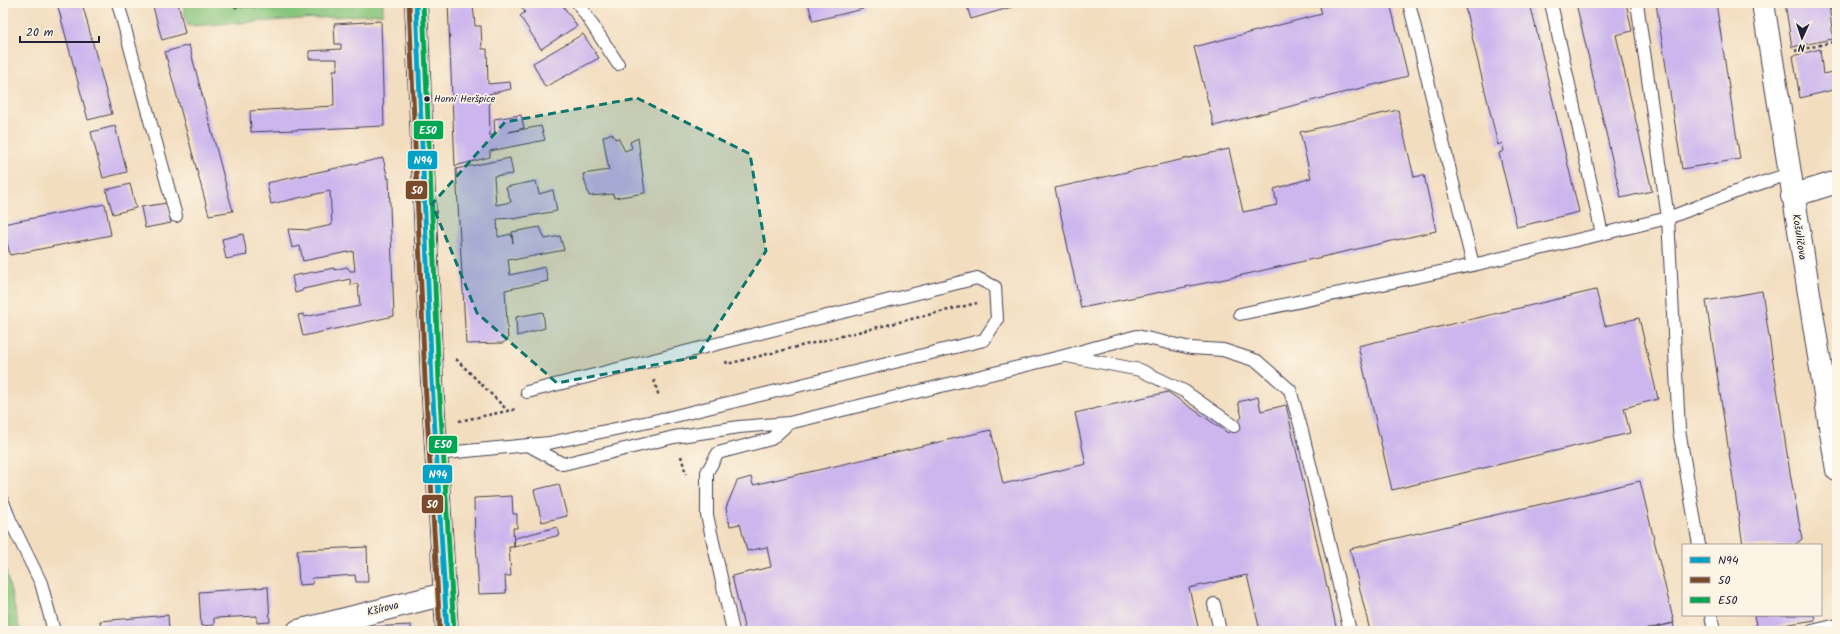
<svg xmlns="http://www.w3.org/2000/svg" width="1840" height="634" font-family="Kalam,sans-serif">
<style>
.green{fill:#87c57b;stroke:#54745b}
.building{fill:#ccb6ee}
.lines{fill:none;stroke-linecap:round;stroke-linejoin:round}
.lane-casing{stroke:#413e4f;stroke-width:14}
.street-casing{stroke:#413e4f;stroke-width:24}
.path{stroke:#413e4f;stroke-width:2.5;stroke-dasharray:3 3;stroke-linecap:butt}
.lane{stroke:#fff;stroke-width:12}
.street{stroke:#fff;stroke-width:22}
.bus-1-casing{stroke:#fcf5e5;stroke-width:8}
.bus-2-casing{stroke:#fcf5e5;stroke-width:8}
.bus-3-casing{stroke:#fcf5e5;stroke-width:8}
.bus-1{stroke:#02a2c7;stroke-width:5}
.bus-2{stroke:#7a4b2a;stroke-width:5}
.bus-3{stroke:#00a651;stroke-width:5}
.marked{fill:#0f766e;fill-opacity:0.2;stroke:#0f766e;stroke-width:3;stroke-dasharray:8 5;stroke-linejoin:round}
.bus-dot{fill:#22223b;stroke:#fcf5e5;stroke-width:1.5}
.labels{text-anchor:middle;dominant-baseline:central;stroke-width:3.5;stroke-linejoin:round;paint-order:stroke}
.bus-label{font-size:10px;fill:#22223b;stroke:#fcf5e5;text-anchor:start}
.street-label{font-size:11px;fill:#22223b;stroke:#fcf5e5}
.line-badge{stroke:#fcf5e5;stroke-width:1.5}
.badge-label{font-size:11px;text-anchor:middle;font-weight:bold;fill:#fff}
</style>
<rect width="100%" height="100%" fill="#fcf5e5"/>
<filter id="ink" filterUnits="userSpaceOnUse"><feTurbulence type="fractalNoise" baseFrequency=".025" numOctaves="2"/><feDisplacementMap in="SourceGraphic" scale="8" xChannelSelector="R" yChannelSelector="G"/><feConvolveMatrix kernelMatrix="1 2 1 2 8 2 1 2 1" color-interpolation-filters="sRGB"/></filter>
<filter id="wash" filterUnits="userSpaceOnUse"><feTurbulence type="fractalNoise" baseFrequency=".012" numOctaves="4" result="noise"/><feDisplacementMap in="SourceGraphic" scale="16" xChannelSelector="R" yChannelSelector="G"/><feGaussianBlur stdDeviation="0.9" result="paint"/><feColorMatrix in="noise" values="0 0 0 0 0 0 0 0 0 0 0 0 0 0 0 0 0 1.4 0 .05"/><feComposite in="paint" operator="in"/></filter>
<g filter="url(#wash)">
<rect width="100%" height="100%" fill="#f3ddbf"/>
<path class="green" d="M182,3h201v11l-195,12z
M3,558l17,73h-17z"/>
<g id="blocks">
<path class="building" d="M57,3h25l30,111 -24,6z
M152,3h26l7,30 -23,7z
M448,3h25l2,23h6l1,23h5l1,35 22,-2 1,7 -22,5 1,42 5,-1 -1,-16 27,-4 3,13 -15,4 32,-6 4,14 -55,11v6l-35,9z
M518,3h43l16,23 -36,23 -21,-33 5,-4z
M808,3h54l1,6 -50,12z
M966,3h59l-54,16z
M1319,3h71l18,73 -194,50 -20,-79 128,-33z
M1464,3h66l49,209 -62,15 -18,-74 5,-2 -2,-8 -4,2z
M1576,3h50l6,28 -16,4 36,156 -31,7z
M1656,3h60l24,156 -58,10z
M1785,3h44l4,36 -41,8z
M1830,3h7v5l-6,2z
M381,21l3,105 -133,6 -1,-21 84,-5 -1,-36h4v-11h-28v-8l32,-2v-5h-6l-1,-20z
M583,34l16,24 -54,29 -12,-24z
M189,45l40,152 4,14 -24,4 -44,-163z
M1820,49l3,25 14,-3v18l-37,9 -7,-42z
M1398,110l16,67 10,-2 12,56 -211,48 -144,29 -26,-120 174,-39 14,63 34,-7 -3,-16 37,-11 -11,-46z
M115,126l12,46 -24,6 -12,-46z
M612,133l3,6 3,-1 7,13 7,-3 -2,-6 8,-4 7,55 -31,5 -1,-4 -24,2 -6,-22 26,-4 -6,-33z
M383,158l5,21 1,-1 5,138 -91,20 -5,-21 6,-1v3l56,-11 -2,-22 -7,1 -1,-6 -47,10 -1,2 -7,2 -3,-17 42,-8v2l13,-3 3,4h5l-2,-20 -50,10 -3,-15 -8,2 -4,-19 21,1 23,-5 -2,-34 -59,13 -4,-21z
M510,158l3,16 -19,2 2,29 15,-3 -5,-15 30,-6 3,13 14,-4 4,21 -44,8 -1,-1 -15,1 1,18 13,-3 2,9 -1,-11 28,-5 5,12 15,-3 4,14 -51,10v-2l-5,1 2,16 35,-8 3,14 -43,9 3,49 -5,4 -37,1 -10,-175z
M130,184l6,24 -23,6 -7,-24z
M167,203l4,20 -26,5 -4,-21z
M105,204l6,31 -101,20 -7,-31z
M243,234l4,21 -21,4 -4,-20z
M1596,290l9,36 34,-8 19,81 -34,9 6,25 -238,57 -34,-144z
M1762,291l28,182 12,66 -7,6h-52l-37,-244z
M543,312l2,16 -28,8 -1,-19z
M1168,392l60,41 14,-16 -4,-15 20,-5 3,14 25,-6 51,226h-77l-13,-56 -58,13 10,43h-454l-13,-55 39,-9 -4,-20 -20,4 -7,-27 -10,2 -4,-18 11,-27 14,-4 2,8 238,-55 12,54 83,-20 -11,-51z
M1640,481l34,142 -35,8h-269l-20,-82z
M559,484l8,32 -25,6 -8,-32z
M512,496l1,18h4v14h-4l1,19 1,-9 42,-11 3,8 -46,12h-5l2,29h-6l1,17 -27,1 -3,-53h-1l-1,-43z
M367,547l1,35h-12l-1,-7 -43,3 1,6 -14,1 -2,-35z
M268,587l2,35 -13,1v-7l-43,2v7l-13,1 -2,-34z
M168,615l1,16h-68l-1,-10z
M1754,615h60l1,5 -58,9z
M1673,623l2,8h-30v-1z
M411,625v6h-44v-4z"/>
</g>
</g>
<g filter="url(#ink)">
<use href="#blocks" fill-opacity="0" stroke="#413e4f" stroke-width="1"/>
<g class="lines">
<defs>
<path id="lane" d="M118,3l58,213
M578,3l40,61
M1409,3l64,262
M1551,3l51,231
M1637,3l31,215 11,212 20,115
M1240,314l233,-49 195,-47 78,-30 43,-14
M1067,356l73,14 44,21 50,35
M528,445l35,19 111,-27 65,-10 50,-4 275,-67 73,-20 54,12 32,2 34,11 33,29 12,41 48,200
M436,454l113,-11 118,-25 317,-78 13,-20 -2,-33 -18,-9 -450,114
M3,502l7,18 31,63 13,48
M1214,604l6,27
M1711,615l3,16
M733,631l-26,-116v-43l11,-19 53,-14 18,-16
M1812,631l25,-6"/>
<path id="street" d="M416,3l16,378 15,250
M1763,3l74,467
M1792,196l45,-14
M298,631l147,-37"/>
</defs>
<use href="#lane" class="lane-casing"/>
<use href="#street" class="street-casing"/>
<path class="path" d="M230,3l5,4 145,-4
M1795,51l42,-10
M456,359l52,52
M726,361l1,3 250,-61
M654,380l5,17
M459,421l58,-12
M681,456l5,18"/>
<use href="#lane" class="lane"/>
<use href="#street" class="street"/>
<defs>
<path id="bus-1" d="M416,3l16,378 15,250"/>
<path id="bus-2" d="M409,3l16,378 15,250"/>
<path id="bus-3" d="M423,3l16,378 15,250"/>
</defs>
<use href="#bus-1" class="bus-1-casing"/>
<use href="#bus-2" class="bus-2-casing"/>
<use href="#bus-3" class="bus-3-casing"/>
<use href="#bus-1" class="bus-1"/>
<use href="#bus-2" class="bus-2"/>
<use href="#bus-3" class="bus-3"/>
</g>
</g>
<path class="marked" d="M637,98l113,56 16,97 -69,106 -140,26 -80,-70 -45,-109 73,-82z"/>
<circle class="bus-dot" cx="427" cy="99" r="3.5"/>
<g class="labels">
<g class="bus-label">
<text x="434" y="99">Horní Heršpice</text>
</g>
<g class="street-label">
<text transform="translate(1799 237) rotate(81)">Košuličova</text>
<text transform="translate(383 609) rotate(-14)">Kšírova</text>
</g>
</g>
<g class="line-badge">
<rect x="413" y="120" width="31" height="20" rx="4" fill="#00a651"/>
<rect x="407" y="150" width="31" height="20" rx="4" fill="#02a2c7"/>
<rect x="405" y="180" width="23" height="20" rx="4" fill="#7a4b2a"/>
<rect x="428" y="435" width="30" height="19" rx="4" fill="#00a651"/>
<rect x="422" y="464" width="31" height="20" rx="4" fill="#02a2c7"/>
<rect x="421" y="494" width="23" height="20" rx="4" fill="#7a4b2a"/>
</g>
<g class="badge-label">
<text x="428" y="134">E50</text>
<text x="423" y="164">N94</text>
<text x="417" y="194">50</text>
<text x="443" y="448">E50</text>
<text x="438" y="478">N94</text>
<text x="432" y="508">50</text>
</g>
<rect width="1840" height="634" fill="none" stroke="#fcf5e5" stroke-width="16"/>
<rect x="1682" y="544" width="140" height="72" fill="#fcf5e5" stroke="#a5a1a1"/>
<rect x="1690" y="557" width="20" height="6" fill="#02a2c7" stroke="#a5a1a1"/>
<text x="1718" y="564" font-size="12" fill="#22223b">N94</text>
<rect x="1690" y="577" width="20" height="6" fill="#7a4b2a" stroke="#a5a1a1"/>
<text x="1718" y="584" font-size="12" fill="#22223b">50</text>
<rect x="1690" y="597" width="20" height="6" fill="#00a651" stroke="#a5a1a1"/>
<text x="1718" y="604" font-size="12" fill="#22223b">E50</text>
<g transform="translate(1802 38) rotate(183)" stroke="#fcf5e5" stroke-width="3" paint-order="stroke">
<path d="M0-3L7 15L0 10L-7 15Z" fill="#22223b"/>
<text y="-6" font-size="11" font-weight="bold" text-anchor="middle" fill="#22223b">N</text>
</g>
<path d="M20 36v6h79v-6" fill="none" stroke="#22223b" stroke-width="2"/>
<text x="26" y="36" font-size="12" fill="#22223b" stroke="#fcf5e5" stroke-width="3" paint-order="stroke">20 m</text>
</svg>
